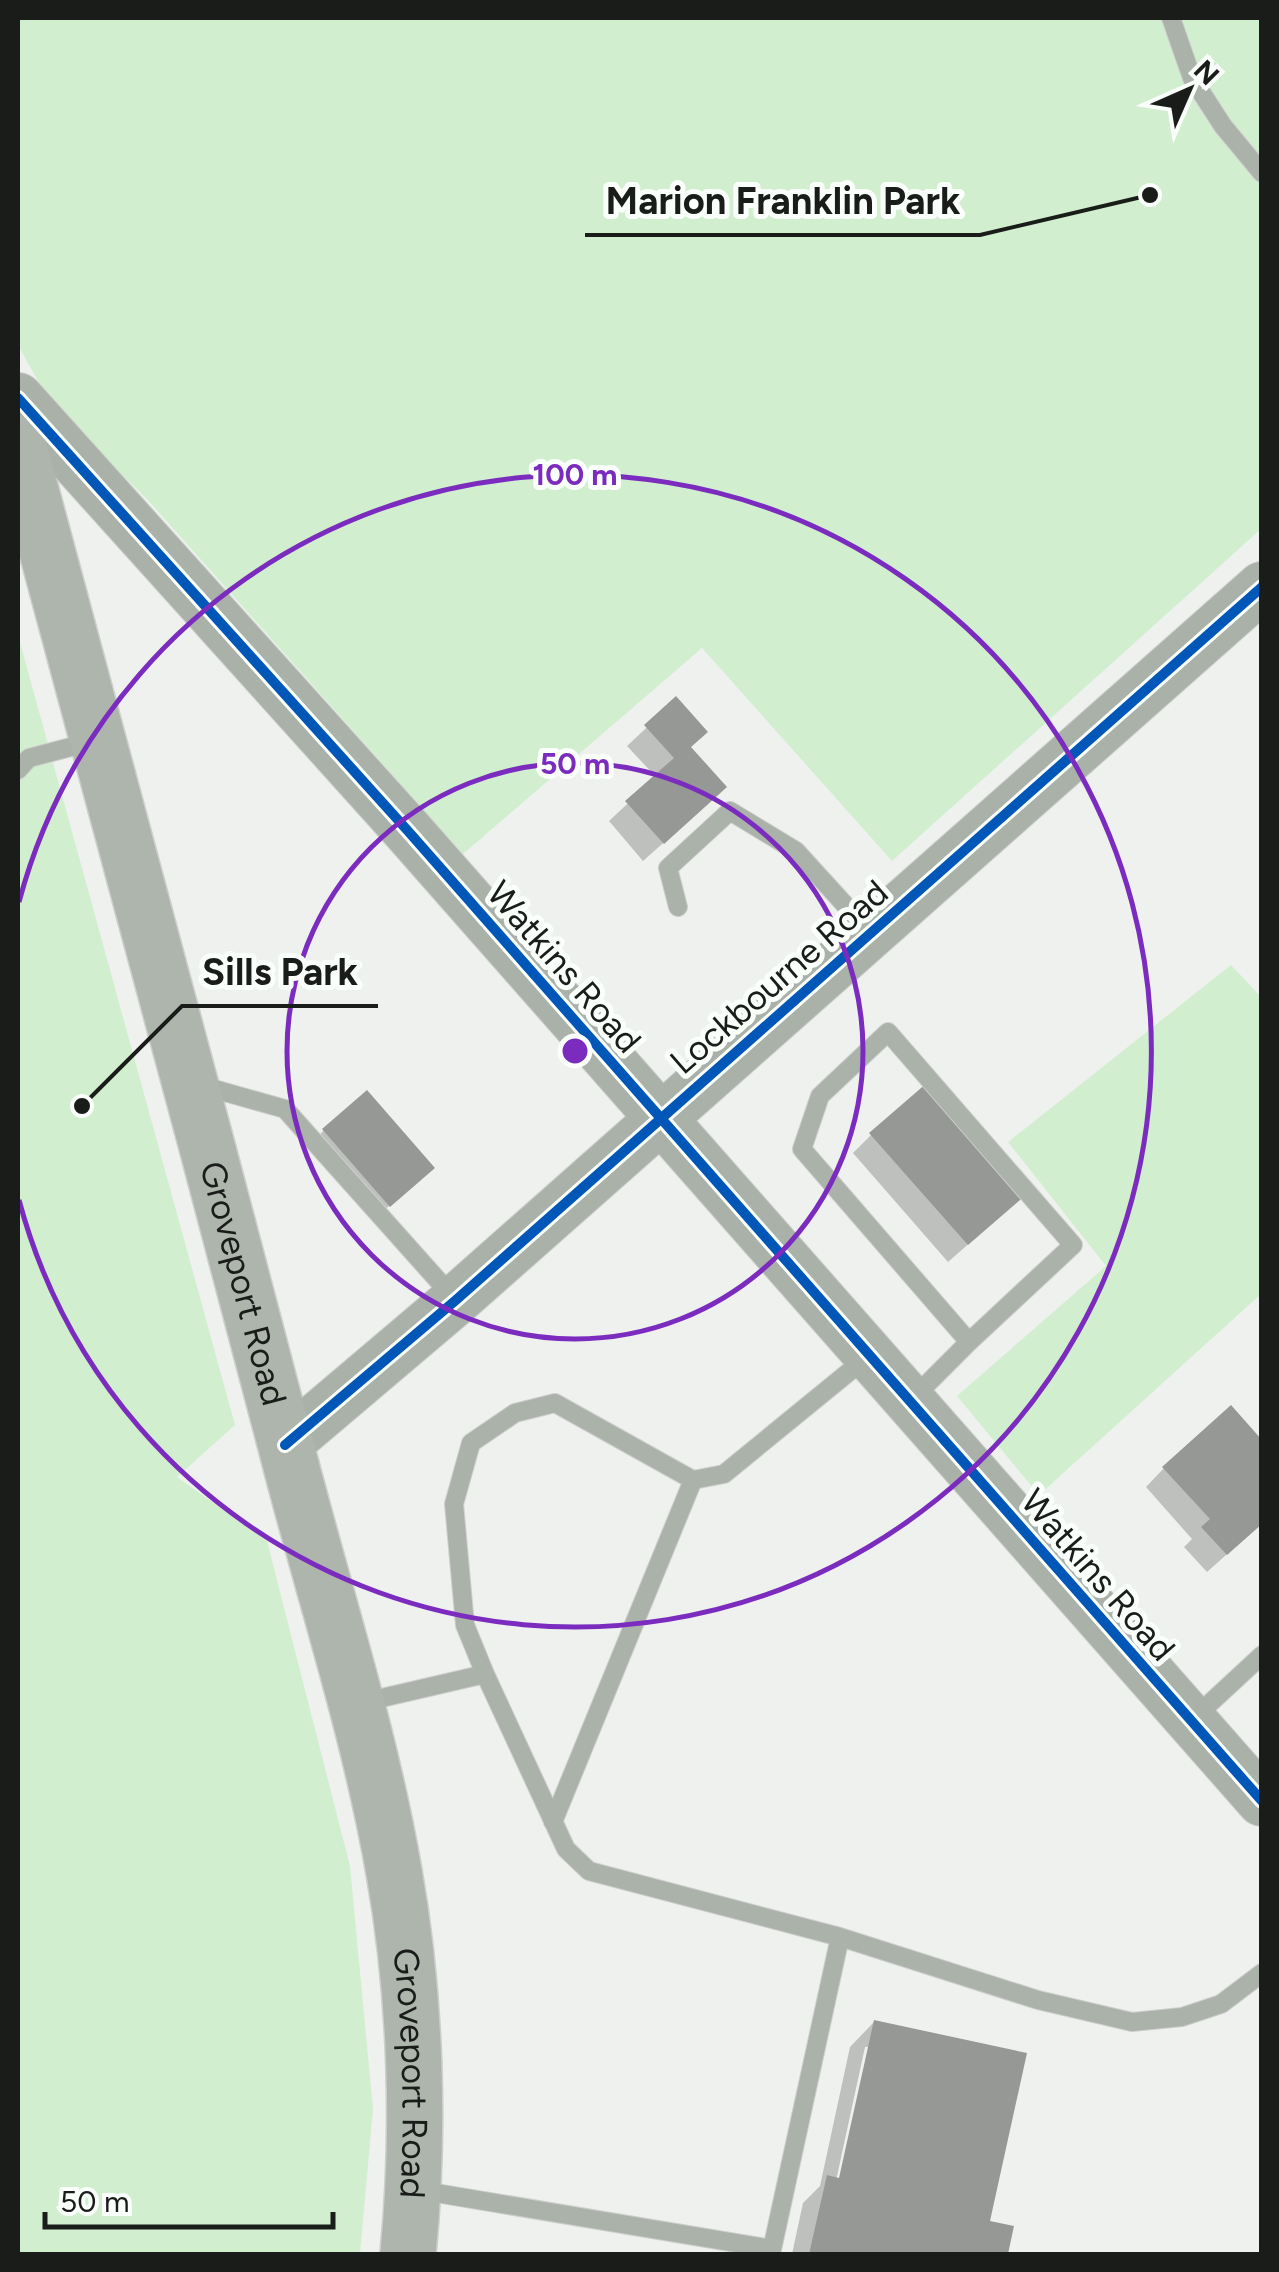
<svg xmlns="http://www.w3.org/2000/svg" width="1279" height="2272" font-family="Figtree,sans-serif">
<style>
.green{fill:#d1efcf}
.shadow{fill:#0003;fill-rule:evenodd}
.building{fill:#969896}
.lines{fill:none;stroke-linecap:round;stroke-linejoin:round}
.lane-casing{stroke:#cdcecd;stroke-width:20}
.secondary-casing{stroke:#cdcecd;stroke-width:52}
.primary-casing{stroke:#cdcecd;stroke-width:58}
.lane{stroke:#abb2aa;stroke-width:18}
.secondary{stroke:#a9b1a9;stroke-width:50}
.primary{stroke:#adb5ad;stroke-width:55}
.cycleway-casing{stroke:#fbfffb;stroke-width:16}
.cycleway{stroke:#0057b8;stroke-width:10}
.ring{fill:none;stroke:#7b2cbf;stroke-width:5}
.labels{text-anchor:middle;dominant-baseline:central;stroke-width:10;stroke-linejoin:round;paint-order:stroke}
.street-label{font-size:35px;fill:#1a1c1a;stroke:#fbfffb}
.centre{fill:#7b2cbf;stroke:#fbfffb;stroke-width:5}
.ring-label{font-size:30px;text-anchor:middle;font-weight:bold;fill:#7b2cbf;stroke:#fbfffb;stroke-width:10;stroke-linejoin:round;paint-order:stroke}
.leader{fill:none;stroke:#1a1c1a;stroke-width:4}
.callout-dot{fill:#1a1c1a;stroke:#fbfffb;stroke-width:4}
.callout-label{font-size:38px;text-anchor:middle;font-weight:bold;fill:#1a1c1a;stroke:#fbfffb;stroke-width:10;stroke-linejoin:round;paint-order:stroke}
</style>
<rect width="100%" height="100%" fill="#eef1ee"/>
<path class="green" d="M18,18h1243v511l-369,332 -190,-213 -239,206 -317,-356 -92,-88 -36,-65z
M18,635l217,790 -58,52 90,64 83,325 23,243 -13,145h-342z
M1231,965l30,32v297l-222,201 -82,-99 149,-130 -98,-124z"/>
<path class="shadow" d="M676,700l29,106 -62,55 -34,-40 47,-44 -29,-31z
M324,1130l96,50 -44,37 -64,-74z
M871,1135l134,77 -57,50 -95,-109z
M1164,1468l98,55 -55,49 -23,-25 8,-8 -46,-52z
M874,2022l113,201 24,5 -6,26h-213l11,-51 17,-17 30,-139zM865,2047h5l-31,144 -5,-1z"/>
<path class="building" d="M676,696l32,36 -17,15 36,40 -63,57 -39,-43 49,-43 -30,-33z
M928,1082l99,112 -59,51 -99,-112z
M367,1090l68,78 -45,39 -68,-78z
M1231,1405l31,35v84l-35,31 -26,-28 9,-8 -48,-52z
M874,2020l153,33 -37,168 24,5 -6,28h-199l18,-79 12,3z"/>
<g class="lines">
<defs>
<path id="lane" d="M1171,18l21,60 31,48 39,47
M18,770l11,-12 61,-16
M678,907l-10,-39 62,-57 66,40 71,78
M200,1085l85,24 167,187
M913,1398l56,-56 -167,-193 18,-53 68,-64 185,213 -104,97
M485,1674l-20,-49 -11,-121 17,-61 44,-30 40,-10 138,77 31,-6 142,-116
M360,1703l125,-29 81,175 23,22 251,66 -69,317
M1195,1717l67,-62
M553,1822l140,-342
M840,1937l198,63 94,22 50,-5 39,-13 41,-31
M418,2190l354,59"/>
<path id="secondary" d="M18,398l390,433 854,970
M285,1445l171,-145 806,-713"/>
<g id="primary">
<path id="s1" d="M18,443c89,334 181,668 268,1003 36,142 83,282 108,426 22,123 26,259 14,382"/>
</g>
</defs>
<use href="#lane" class="lane-casing"/>
<use href="#secondary" class="secondary-casing"/>
<use href="#primary" class="primary-casing"/>
<use href="#lane" class="lane"/>
<use href="#secondary" class="secondary"/>
<use href="#primary" class="primary"/>
<defs>
<path id="cycleway" d="M18,398l390,433 854,970
M285,1445l171,-145 806,-713"/>
</defs>
<use href="#cycleway" class="cycleway-casing"/>
<use href="#cycleway" class="cycleway"/>
</g>
<g class="ring">
<circle cx="575" cy="1051" r="288"/>
<path d="M19 902A576 576 0 1 1 19 1200"/>
</g>
<g class="labels">
<g class="street-label">
<text transform="translate(564 967) rotate(49)">Watkins Road</text>
<text transform="translate(779 977) rotate(-41)">Lockbourne Road</text>
<text stroke="none"><textPath href="#s1" startOffset="870">Groveport Road</textPath></text>
<text transform="translate(1098 1575) rotate(49)">Watkins Road</text>
<text stroke="none"><textPath href="#s1" startOffset="1680">Groveport Road</textPath></text>
</g>
</g>
<circle cx="575" cy="1051" r="15" class="centre"/>
<g class="ring-label">
<text x="575" y="485">100 m</text>
<text x="575" y="774">50 m</text>
</g>
<path class="leader" d="M1150 195L980 235H585M82 1106L182 1006H378"/>
<g class="callout-dot">
<circle cx="1150" cy="195" r="10"/>
<circle cx="82" cy="1106" r="10"/>
</g>
<g class="callout-label">
<text x="783" y="214">Marion Franklin Park</text>
<text x="280" y="985">Sills Park</text>
</g>
<rect width="1279" height="2272" fill="none" stroke="#1a1c1a" stroke-width="40"/>
<g transform="translate(1189 90) rotate(45)" stroke="#fbfffb" stroke-width="8" paint-order="stroke">
<path d="M0-8L18 38L0 25L-18 38Z" fill="#1a1c1a"/>
<text y="-15" font-size="28" font-weight="bold" text-anchor="middle" fill="#1a1c1a">N</text>
</g>
<path d="M45 2212v15h288v-15" fill="none" stroke="#1a1c1a" stroke-width="5"/>
<text x="60" y="2212" font-size="30" fill="#1a1c1a" stroke="#fbfffb" stroke-width="8" paint-order="stroke">50 m</text>
</svg>
